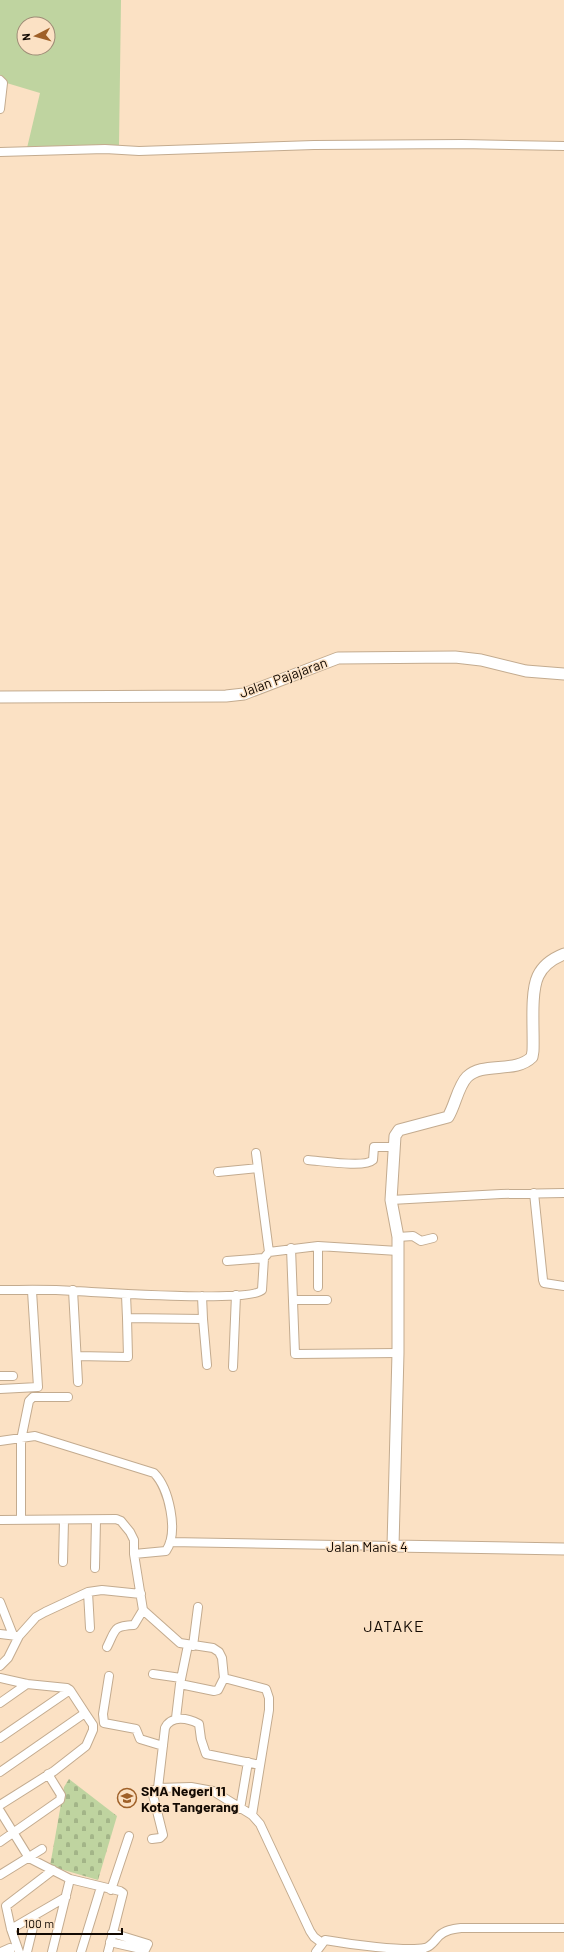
<svg xmlns="http://www.w3.org/2000/svg" width="564" height="1952" font-family="Barlow,sans-serif">
<style>
.grass{fill:#bfd4a0;fill-rule:evenodd}
.cemetery{fill:url(#cemetery-stones)}
.lines{fill:none;stroke-linecap:round;stroke-linejoin:round}
.street-casing{stroke:#c3ab8f;stroke-width:10}
.secondary-casing{stroke:#c3ab8f;stroke-width:13}
.street{stroke:#fff;stroke-width:8}
.secondary{stroke:#fff;stroke-width:11}
.labels{text-anchor:middle;dominant-baseline:central;stroke-width:3;stroke-linejoin:round;paint-order:stroke}
.street-label{font-size:14px;fill:#120902;stroke:#fbe1c4}
.poi-label{font-size:14px;font-weight:bold;fill:#120902;stroke:#fbe1c4;text-anchor:start}
.quarter-label{font-size:16px;letter-spacing:1px;fill:#120902;stroke:#fbe1c4}
</style>
<defs>
<pattern id="cemetery-stones" width="16" height="16" patternUnits="userSpaceOnUse"><rect width="16" height="16" fill="#bfd4a0"/><path d="M2 7V4a2 2 0 0 1 4 0v3zM10 15v-3a2 2 0 0 1 4 0v3z" fill="#a3b588"/></pattern>
</defs>
<rect width="100%" height="100%" fill="#fbe1c4"/>
<path class="grass" d="M0,0h121l-2,145 -92,3 13,-55 -40,-12zM24,24h24v24h-24z"/>
<path class="cemetery" d="M69,1779l48,37 -19,64 -48,-14 14,-79z"/>
<g class="lines">
<defs>
<path id="street" d="M0,80l3,3 -3,26
M0,152l105,-3 34,2 175,-6 148,-1 102,2
M256,1153l13,99
M308,1160c14,1 57,8 65,0l1,-13h20
M218,1172l40,-4
M534,1193l9,87 1,3 20,3
M391,1200l110,-6 63,-1
M398,1237l15,-1 8,5 12,-3
M291,1248l4,106 103,-1
M227,1261l37,-3
M318,1287v-41
M0,1290c24,0 49,-1 74,1 24,1 177,12 188,-1l2,-32 5,-6 49,-6 80,5
M73,1290l5,92
M126,1295l1,23 76,1 -1,-23
M293,1300h34
M203,1319l4,46
M77,1356l51,1 -1,-39
M233,1367l3,-72
M0,1376h13
M0,1389l38,-2 -6,-96
M0,1441l35,-5 119,37c15,15 25,59 12,78l-32,3
M0,1520l116,-1 5,2 9,11 4,8v14l9,56 37,33 33,5 6,4 3,6 2,20 -6,12 -4,1 -34,-7
M21,1520v-80l8,-39 4,-4h35
M170,1542l223,4
M63,1562l1,-42
M95,1568l1,-48
M88,1592l2,36
M0,1602l13,33
M0,1634l17,2
M193,1646l5,-39
M107,1647c9,-18 6,-21 27,-22l9,-15
M0,1666l8,-8 11,-22 17,-19 9,-5 43,-20 14,-2 39,4
M153,1674l28,4
M109,1676l-6,38 1,9 32,6 4,10 23,7
M0,1678l27,6 40,4 3,2 15,23
M224,1678l42,11 3,9v12l-17,105
M0,1703l27,-19
M176,1718l4,-34 8,-39
M0,1738l70,-48
M0,1772l85,-59 8,12v5l-7,16 -32,25 -54,34
M158,1788l7,-60c6,-13 23,-10 34,-4l2,15 5,15 54,11
M240,1809l8,-47
M0,1811l29,47 41,21 -18,73
M152,1839l8,-1 3,-3 -10,-40v-5l5,-2 33,-1 22,4 39,24 8,9 50,107 4,6 8,6
M0,1842l60,-42 1,-5 -13,-21
M0,1875l42,-26
M70,1879l50,12 3,2 -15,59
M111,1890l18,-54
M11,1929l55,-32
M110,1942l35,8 3,-6 -36,-11
M1,1952l9,-4v4
M19,1952l-8,-23 -5,-23 47,-36
M27,1952l9,-37
M81,1952l20,-65
M316,1952l9,-12c23,4 80,12 100,8 7,-2 9,-7 14,-12 6,-6 14,-7 22,-8h103"/>
<path id="secondary" d="M0,697l226,-1 18,-2 94,-36 117,-1 26,3 45,11 38,3
M564,954c-10,4 -21,11 -26,22 -8,17 -4,55 -5,75l-1,6c-17,17 -49,4 -65,20 -9,9 -12,29 -19,40l-49,13 -4,6 -4,64 7,37v116l-5,193 171,3"/>
</defs>
<use href="#street" class="street-casing"/>
<use href="#secondary" class="secondary-casing"/>
<use href="#street" class="street"/>
<use href="#secondary" class="secondary"/>
</g>
<defs>
<symbol id="school-ring" viewBox="-11 -11 22 22"><circle r="9.5" fill="#fbe1c4" stroke="#9f6028" stroke-width="1.5"/><path d="M0-5L7-2L0 1L-7-2ZM-4 1L0 2.5L4 1V4Q0 6-4 4Z" fill="#9f6028"/></symbol>
</defs>
<g fill-rule="evenodd">
<use href="#school-ring" x="116" y="1787" width="22" height="22"/>
</g>
<g class="labels">
<g class="street-label">
<text transform="translate(283 677) rotate(-20)">Jalan Pajajaran</text>
<text x="367" y="1546">Jalan Manis 4</text>
</g>
<g class="poi-label">
<text x="141" y="1790">SMA Negeri 11<tspan x="141" dy="16">Kota Tangerang</tspan></text>
</g>
<g class="quarter-label">
<text x="394" y="1625">JATAKE</text>
</g>
</g>
<g transform="translate(36 36) rotate(264)"><circle r="19" fill="#fbe1c4" stroke="#9e8b76"/>
<path d="M0-3L7 15L0 10L-7 15Z" fill="#9f6028"/>
<text y="-6" font-size="11" font-weight="bold" text-anchor="middle" fill="#120902">N</text>
</g>
<path d="M18 1928v6h104v-6" fill="none" stroke="#120902" stroke-width="2"/>
<text x="24" y="1928" font-size="12" fill="#120902" stroke="#fbe1c4" stroke-width="3" paint-order="stroke">100 m</text>
</svg>
